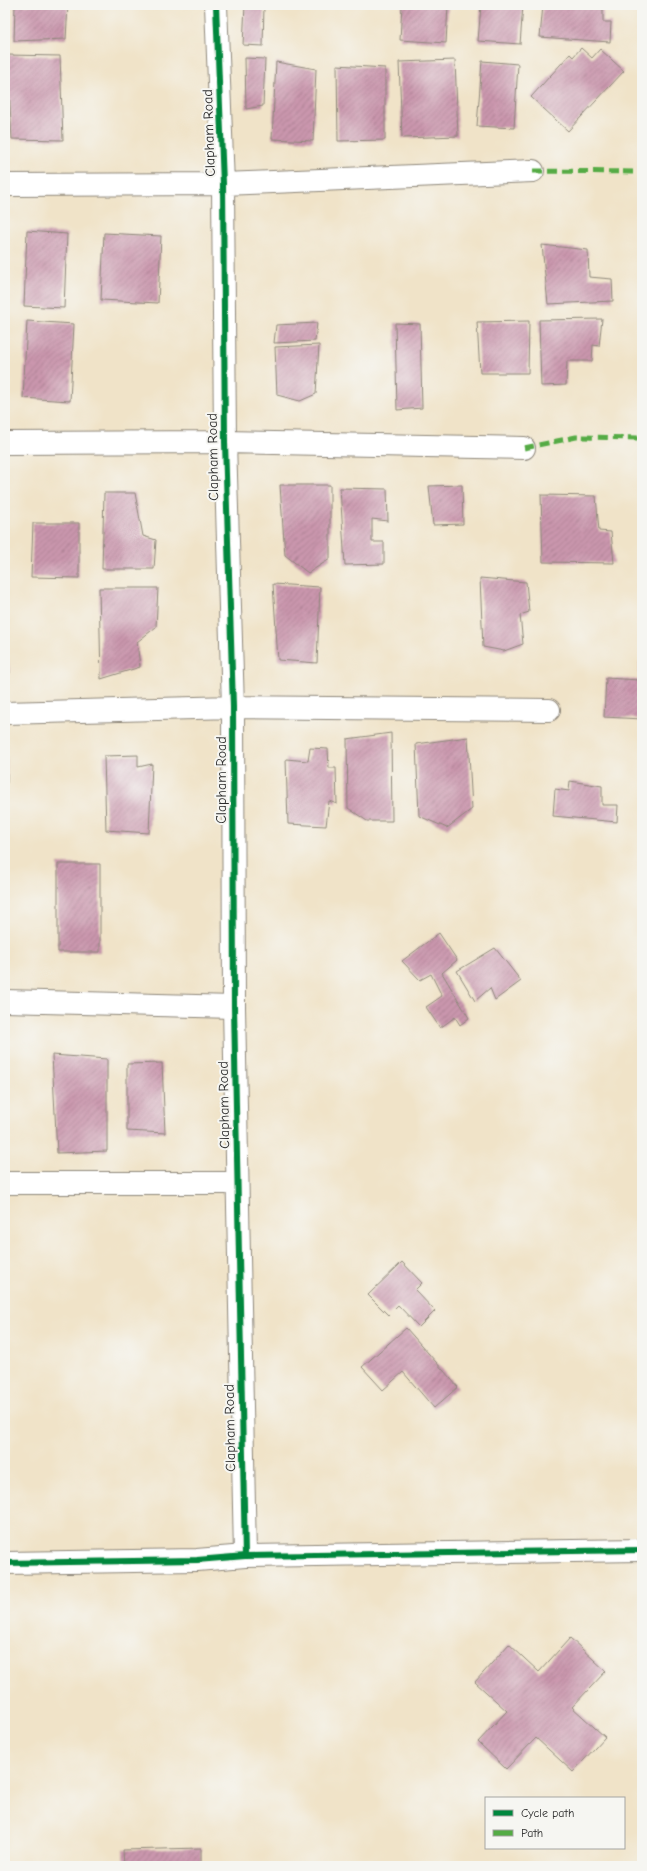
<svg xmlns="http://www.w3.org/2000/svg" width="647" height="1871" font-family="'Comic Neue',sans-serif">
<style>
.building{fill:url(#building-hatch)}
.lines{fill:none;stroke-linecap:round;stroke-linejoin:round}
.minor-casing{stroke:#8e877a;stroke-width:24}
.minor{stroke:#fff;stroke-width:22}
.quiet{stroke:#54ab44;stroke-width:5;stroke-dasharray:10 5;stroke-linecap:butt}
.cycleway-casing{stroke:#f6f6f2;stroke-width:8}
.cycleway{stroke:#00873e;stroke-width:6}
.labels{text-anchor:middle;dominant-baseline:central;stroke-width:4;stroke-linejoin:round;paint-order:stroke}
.street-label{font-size:14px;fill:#2b2b2b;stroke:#f6f6f2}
</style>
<defs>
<pattern id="building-hatch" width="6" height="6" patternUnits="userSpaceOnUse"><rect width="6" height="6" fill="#ca96ad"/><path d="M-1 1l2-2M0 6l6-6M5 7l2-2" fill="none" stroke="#a47b8d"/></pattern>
</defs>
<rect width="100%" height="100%" fill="#f6f6f2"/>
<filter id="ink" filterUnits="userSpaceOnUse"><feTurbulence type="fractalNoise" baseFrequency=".025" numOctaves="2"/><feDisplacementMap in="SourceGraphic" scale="8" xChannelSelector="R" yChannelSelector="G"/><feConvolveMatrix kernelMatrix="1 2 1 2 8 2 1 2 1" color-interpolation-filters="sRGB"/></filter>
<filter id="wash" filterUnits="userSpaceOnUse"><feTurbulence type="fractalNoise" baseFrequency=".012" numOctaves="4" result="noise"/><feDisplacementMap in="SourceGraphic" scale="16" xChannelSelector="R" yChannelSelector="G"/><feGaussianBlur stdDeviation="0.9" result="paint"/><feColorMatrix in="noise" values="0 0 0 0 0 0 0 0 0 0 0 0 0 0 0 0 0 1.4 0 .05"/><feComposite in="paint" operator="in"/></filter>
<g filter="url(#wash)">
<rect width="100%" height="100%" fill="#f0e3c8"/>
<g id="blocks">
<path class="building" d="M15,5h53l-2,34 -52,2z
M245,5h19l-1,41 -20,-1z
M402,5h46l-2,38 -46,-3z
M481,5h42l-3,39 -42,-3z
M543,5h50v3l10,1v13h8l-1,20 -70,-5z
M581,48l11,10 8,-9 24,22 -56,60 -37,-34 39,-43 3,3z
M7,55l53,1 3,84 -51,-1z
M245,58l20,1 -2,47 -17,3z
M455,60l3,76 -56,2 -3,-76z
M482,61l36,3 -4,64 -37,-2z
M276,62l40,7 -3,72 -41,-2z
M337,65l48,3v72l-47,1z
M27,231l40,3 -3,74 -40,-2z
M104,233l57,3 -3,67 -57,-3z
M542,245l46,5 1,27 23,2 1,22 -65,3z
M602,319l-3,27 -6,-1 -1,16h-25l-1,24 -25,1 -2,-66z
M27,321l47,3 -4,77 -47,-3z
M529,321l-1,52h-48l-3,-51z
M317,323l-2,18 -41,2 2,-18z
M395,323l25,1 2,84 -25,2z
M319,345l-3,49 -16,7 -23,-6 -2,-48z
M280,485h50v74l-22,14 -23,-18z
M462,485l1,39 -30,1 -4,-39z
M340,488l47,1 1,32 -16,-2v23h12v22l-39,1z
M104,493h31l8,43 13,4 -2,29h-52z
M541,495l55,1 3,35 12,1 3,31 -71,-1z
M33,523h46v55l-48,-1z
M480,578l46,4 3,30 -9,3 3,29 -19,7 -21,-4z
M273,584l47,3 -3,76 -39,-3z
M99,588h59l-2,39 -19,15 3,25 -39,12z
M5,637l5,36h-5z
M639,662h3v57l-38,-2 2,-39 33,2z
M391,733l1,88h-25l-19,-13 -1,-69z
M468,737l4,72 -25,19 -28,-12 -3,-72z
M310,748l18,1 1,19h7l1,36 -8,-3 -3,25 -38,-2 -2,-65 22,2z
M138,755v12l14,-3 -3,69 -43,-3 -2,-74z
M5,758h2v25h-2z
M570,781l32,5v19h16l-1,17 -64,-6 2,-27 14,2z
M58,864h42v88h-42z
M439,933l18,27 -15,13 27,45 -9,7 -5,-8 -15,11 -14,-21 16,-11 -11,-22 -11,6 -18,-19z
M495,948l26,33 -26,19 -5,-12 -15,13 -18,-30z
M52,1055l55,4v92l-50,2z
M162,1063l3,70 -38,-2v-67z
M402,1262l20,21 -7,7 20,21 -16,16 -21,-22 -10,10 -20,-20z
M406,1328l52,59 -24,21 -31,-36 -20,18 -21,-23z
M570,1638l36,33 -34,36 33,30 -32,35 -37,-34 -30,31 -28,-27 29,-31 -32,-29 34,-38 30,28z
M201,1848v18h-77l-1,-16z"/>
</g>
</g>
<g filter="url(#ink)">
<use href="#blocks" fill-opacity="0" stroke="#8e877a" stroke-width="1"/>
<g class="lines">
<defs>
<path id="minor" d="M216,5l7,179 2,258 8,265 1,300 11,549
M5,185l218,-1 310,-13
M5,443l220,-1 299,6
M5,713l228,-6 316,3
M5,1001l229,6
M5,1183h232
M5,1563l192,-3 48,-4 397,-6"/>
</defs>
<use href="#minor" class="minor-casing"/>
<use href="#minor" class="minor"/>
<path class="quiet" d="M533,171l109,1
M524,448l52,-11 66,1"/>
<defs>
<path id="cycleway" d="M216,5l7,179 2,258 8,265 1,300 11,549
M5,1563l192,-3 48,-4 397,-6"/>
</defs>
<use href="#cycleway" class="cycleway-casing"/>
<use href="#cycleway" class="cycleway"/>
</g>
</g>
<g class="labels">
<g class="street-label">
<text transform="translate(209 133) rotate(-92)">Clapham Road</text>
<text transform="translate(213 457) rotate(-91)">Clapham Road</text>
<text transform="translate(221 780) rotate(-90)">Clapham Road</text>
<text transform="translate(224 1105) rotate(-91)">Clapham Road</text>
<text transform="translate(230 1428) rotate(-91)">Clapham Road</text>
</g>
</g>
<rect width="647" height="1871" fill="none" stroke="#f6f6f2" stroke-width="20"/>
<rect x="485" y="1797" width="140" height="52" fill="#f6f6f2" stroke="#a5a5a2"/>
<rect x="493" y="1810" width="20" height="6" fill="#00873e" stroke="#a5a5a2"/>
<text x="521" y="1817" font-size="12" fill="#2b2b2b">Cycle path</text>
<rect x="493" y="1830" width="20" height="6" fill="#54ab44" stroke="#a5a5a2"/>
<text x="521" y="1837" font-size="12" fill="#2b2b2b">Path</text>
</svg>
